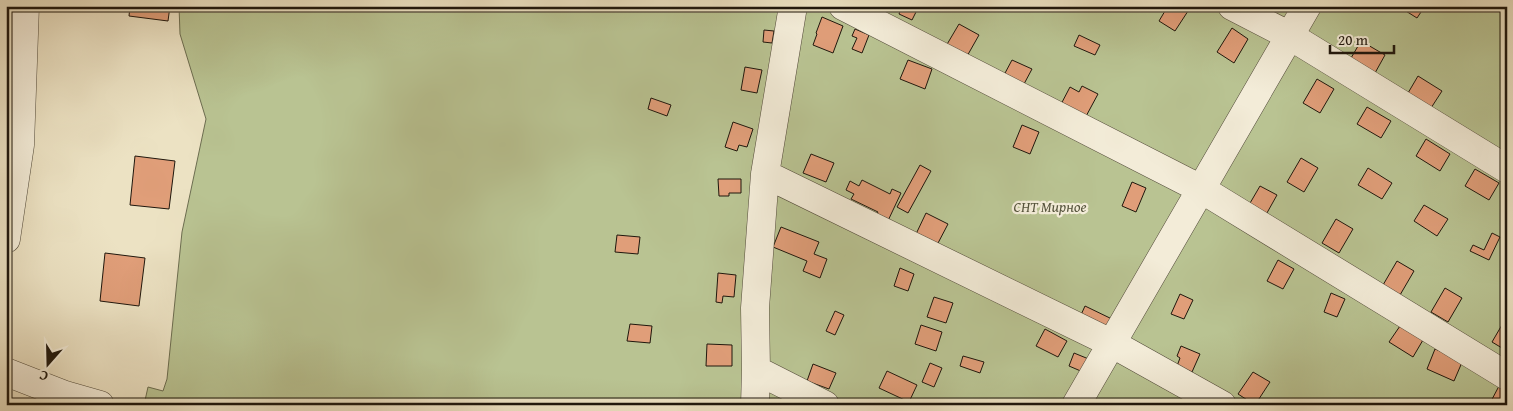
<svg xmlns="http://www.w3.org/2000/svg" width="1513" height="411" font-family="'Gentium Book Plus',serif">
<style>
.green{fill:#b9c392;stroke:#6c6d50}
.building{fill:#e09e79;stroke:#1f170d}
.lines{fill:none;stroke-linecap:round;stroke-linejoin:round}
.minor-casing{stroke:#524a3a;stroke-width:29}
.minor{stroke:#f3ecd8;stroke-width:28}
.labels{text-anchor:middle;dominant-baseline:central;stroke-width:4.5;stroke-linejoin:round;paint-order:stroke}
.park-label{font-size:15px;font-style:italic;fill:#55533c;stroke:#f3ecd8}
</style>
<rect width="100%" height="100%" fill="#ece2c3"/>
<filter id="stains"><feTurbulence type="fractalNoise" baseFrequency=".004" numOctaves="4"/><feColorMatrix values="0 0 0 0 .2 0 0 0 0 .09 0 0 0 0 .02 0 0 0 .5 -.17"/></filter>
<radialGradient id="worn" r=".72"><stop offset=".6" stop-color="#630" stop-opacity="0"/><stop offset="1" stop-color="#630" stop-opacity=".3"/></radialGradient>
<path class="green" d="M179,6h1328v399h-1363l4,-18 15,4 4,-12 15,-147 24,-113 -26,-85z"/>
<path class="building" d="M130,6h40l-2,15 -39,-5z
M902,6h17l-7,14 -13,-6z
M1168,6h20l2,2 -15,23 -16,-10z
M1402,6h23l-8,12 -16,-10z
M822,17l21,9 -10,27 -20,-8 4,-11 -1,-1z
M959,24l20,11 -13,23 -20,-12z
M1232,28l16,11 -14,24 -17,-11z
M855,29l14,6 -7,18 -10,-4 5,-11 -5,-2z
M764,30l10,1 -2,12 -9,-1z
M1079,35l21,10 -5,10 -21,-9z
M1361,41l24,14 -10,18 -24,-15z
M908,60l24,9 -7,20 -25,-10z
M1012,60l20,9 -8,15 -20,-9z
M745,67l17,3 -5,23 -16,-3z
M1418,76l24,15 -11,17 -23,-15z
M1317,79l17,10 -14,24 -17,-10z
M1082,86l16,8 -14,26 -25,-12 11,-21 9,5z
M651,98l20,7 -4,11 -19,-7z
M1367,107l24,14 -10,17 -24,-14z
M733,122l20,7 -6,18 -8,-2 -2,6 -12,-4z
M1022,125l17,7 -9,22 -17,-7z
M1426,139l24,15 -10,17 -24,-15z
M811,154l23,9 -8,19 -23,-9z
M135,156l40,5 -6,48 -39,-4z
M1301,158l17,10 -14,24 -17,-10z
M920,165l11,6 -23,42 -11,-6z
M1368,168l24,15 -10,16 -24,-14z
M1475,169l24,14 -10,17 -24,-14z
M718,179h23v14h-12v3h-10z
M862,180l28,14 2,-5 9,4 -15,32 -12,-6 4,-7 -27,-13 3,-5 -8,-4 4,-9 9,5z
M1132,182l14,6 -10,24 -14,-6z
M1260,186l17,9 -14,25 -17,-10z
M1424,205l24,14 -11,17 -23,-15z
M926,213l22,11 -11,21 -21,-11z
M1336,219l17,10 -14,24 -17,-10z
M781,227l38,15 -5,12 13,5 -7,19 -17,-7 4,-10 -34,-14z
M1492,233l8,4 -11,23 -19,-9 3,-6 11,5z
M617,235l23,2 -2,17 -23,-2z
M105,253l40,5 -6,48 -39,-5z
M1278,260l16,9 -11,20 -16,-8z
M1397,261l17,10 -14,24 -17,-10z
M900,268l14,6 -6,17 -14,-5z
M718,273l18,2 -2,22 -11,-1 -1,7 -6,-1z
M1445,288l17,10 -14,24 -17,-10z
M1331,293l14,6 -8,18 -13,-5z
M1180,294l13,6 -9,19 -13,-5z
M934,297l19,6 -7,20 -19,-6z
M1085,306l29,14 -12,24 -22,-27z
M835,311l9,4 -9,20 -9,-4z
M1506,318l1,1v32l-15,-9z
M630,324l22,2 -2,17 -23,-2z
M921,325l21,7 -6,19 -21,-7z
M1400,326l23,14 -10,17 -24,-15z
M1045,329l22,12 -9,16 -22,-11z
M707,344l25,1v21h-26z
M1181,346l19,8 -8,18 -15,-6 3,-8 -3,-2z
M1435,349l28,11 -9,21 -27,-12z
M1074,353l22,9 -6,13 -21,-9z
M963,356l21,6 -4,11 -20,-7z
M930,363l12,5 -8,19 -12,-5z
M813,364l23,9 -7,16 -22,-8z
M887,371l30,14 -8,17 -30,-14z
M1253,372l17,10 -15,23 -17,-11z
M1499,386l8,4v15h-18z"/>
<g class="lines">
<defs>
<path id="minor" d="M843,6l358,183 306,187
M1232,6l58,30 217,133
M765,174l346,169 111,62
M6,239l14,-94 5,-139
M756,370l69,35
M6,372l59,23 35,10
M755,405l1,-35 -1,-62 10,-134 28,-168
M1076,405l231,-399"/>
</defs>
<use href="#minor" class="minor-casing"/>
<use href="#minor" class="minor"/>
</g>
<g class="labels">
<g class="park-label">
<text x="1050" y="206">СНТ Мирное</text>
</g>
</g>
<rect width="1513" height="411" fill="none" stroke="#ece2c3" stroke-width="25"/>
<rect x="8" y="8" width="1498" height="396" fill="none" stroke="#1f170d" stroke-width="2.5"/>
<rect x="12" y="12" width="1488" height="386" fill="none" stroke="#1f170d"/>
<g transform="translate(48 364) rotate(200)" stroke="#f3ecd8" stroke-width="4" paint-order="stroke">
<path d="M0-4L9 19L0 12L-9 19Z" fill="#1f170d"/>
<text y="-8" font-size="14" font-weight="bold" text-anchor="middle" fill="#1f170d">С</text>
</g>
<path d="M1330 45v8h64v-8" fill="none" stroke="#1f170d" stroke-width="2.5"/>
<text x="1338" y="45" font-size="15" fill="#1f170d" stroke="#f3ecd8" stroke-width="4" paint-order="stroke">20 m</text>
<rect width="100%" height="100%" filter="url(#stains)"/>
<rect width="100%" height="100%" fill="url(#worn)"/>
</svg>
